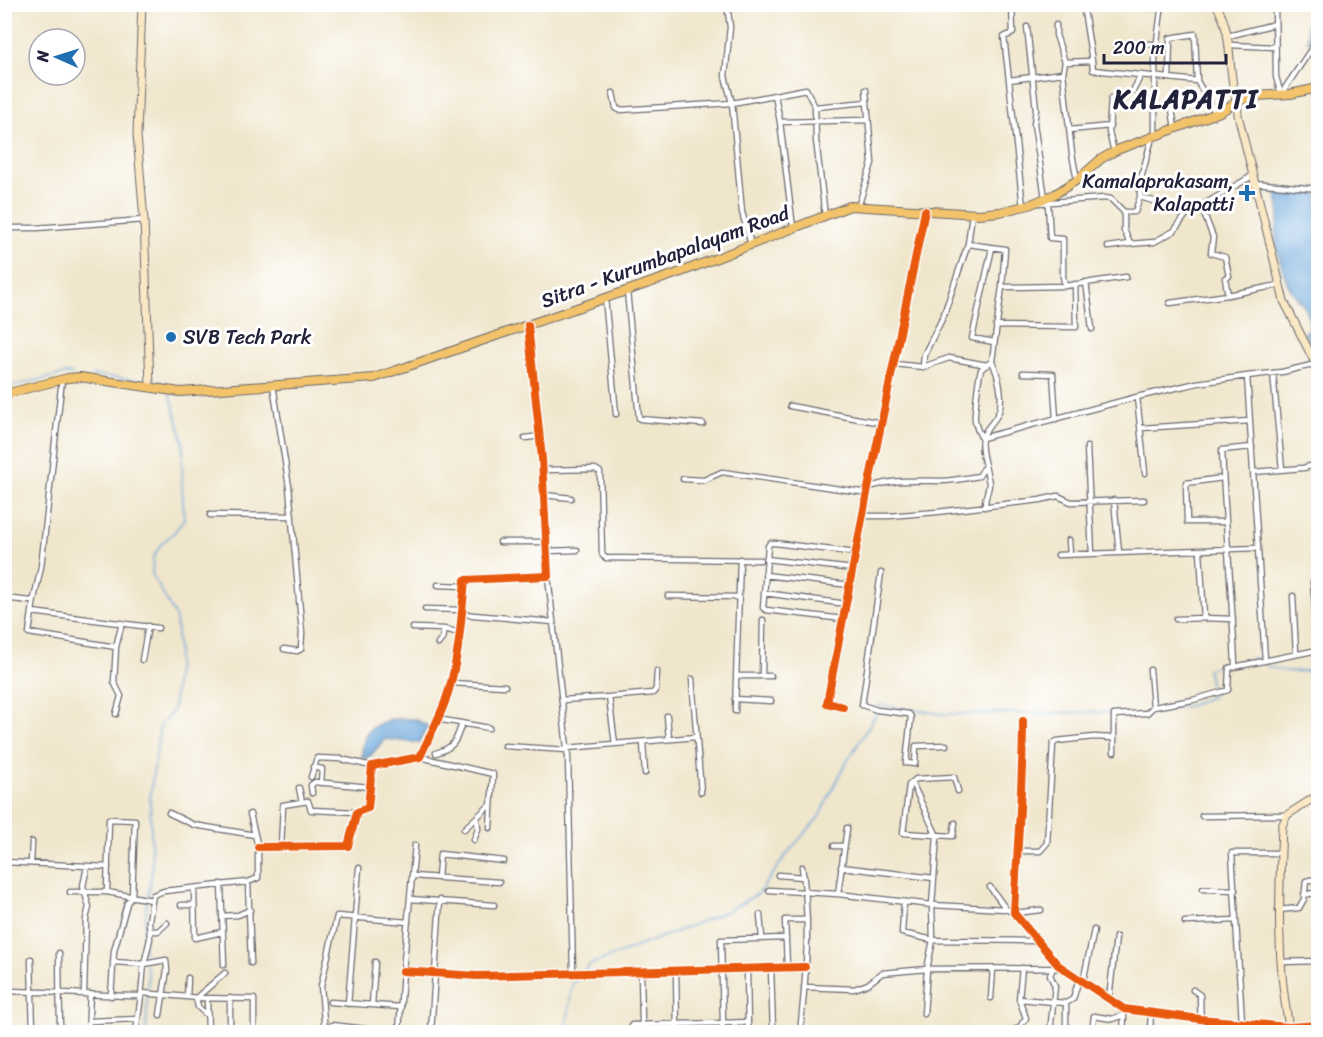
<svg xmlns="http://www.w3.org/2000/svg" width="1323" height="1037" font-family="Sriracha,sans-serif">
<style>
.water{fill:#68a4d9;stroke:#45638a;stroke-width:1.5}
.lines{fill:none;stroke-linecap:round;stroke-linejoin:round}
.stream{stroke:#68a4d9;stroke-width:1.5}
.street-casing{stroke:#6a676e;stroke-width:7}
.secondary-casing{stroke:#6a676e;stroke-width:9}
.primary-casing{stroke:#6a676e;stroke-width:10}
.street{stroke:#fff;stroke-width:4.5}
.secondary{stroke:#fae7c3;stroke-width:7}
.primary{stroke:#f2c36a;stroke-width:8}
.cycleway-casing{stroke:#fff;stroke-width:11}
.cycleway{stroke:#e8590c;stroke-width:8}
.poi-dot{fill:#1f6fb2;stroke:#fff;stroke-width:2}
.labels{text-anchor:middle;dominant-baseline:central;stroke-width:6;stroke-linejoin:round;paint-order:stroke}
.poi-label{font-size:20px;fill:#22223b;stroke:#fff;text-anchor:end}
.street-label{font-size:20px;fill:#22223b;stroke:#fff}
.district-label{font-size:26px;font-weight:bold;letter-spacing:1.5px;fill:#22223b;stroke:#fff}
</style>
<rect width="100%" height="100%" fill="#fff"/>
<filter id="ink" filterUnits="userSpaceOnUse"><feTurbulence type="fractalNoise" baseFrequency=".0167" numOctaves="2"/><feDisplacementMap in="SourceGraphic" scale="12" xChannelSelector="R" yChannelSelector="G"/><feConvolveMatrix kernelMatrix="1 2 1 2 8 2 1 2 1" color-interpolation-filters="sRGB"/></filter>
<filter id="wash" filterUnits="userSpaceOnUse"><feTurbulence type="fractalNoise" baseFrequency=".008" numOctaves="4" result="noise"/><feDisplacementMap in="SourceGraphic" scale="24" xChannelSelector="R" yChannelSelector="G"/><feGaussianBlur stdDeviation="1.35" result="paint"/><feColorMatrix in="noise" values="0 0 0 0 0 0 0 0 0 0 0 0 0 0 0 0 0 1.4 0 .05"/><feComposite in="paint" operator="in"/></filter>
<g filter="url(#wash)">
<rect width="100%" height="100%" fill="#f0e6cc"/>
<path class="water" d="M1316,5h2v25l-10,12 -1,-16z
M1274,188l44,7v162l-14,-25 6,-4c-1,-28 -18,-28 -24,-49 -4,-12 -10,-28 -10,-41 0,-8 2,-15 3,-23 2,-8 -3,-19 -5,-27z
M391,719h24l13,7 -9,17 -34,-4 -16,18 -7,1c0,-24 7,-32 29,-39z"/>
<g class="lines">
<path class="stream" d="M92,375l55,6
M152,381l13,2 1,3
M4,384l4,3 57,-13h8
M1237,663l19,-5 2,2
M1262,663c15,10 39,10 56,6
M1212,691l-5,-22 26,-5
M879,708v-3l64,9 177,-2
M1152,711l37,-5 24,-10
M148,897l4,-27 -2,-73 10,-71 13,-15 5,-59 -2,-34 -24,-44 1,-16 9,-15 12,-10 10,-14 -2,-34 1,-44 -13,-48
M145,953l-2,-11 4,-41
M584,971l5,-6 94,-36 44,-18 31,-17 32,-44 29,-33 23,-47 35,-57
M146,1032l2,-55 -2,-13
M566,1032l6,-47 9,-11"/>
</g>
</g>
<g filter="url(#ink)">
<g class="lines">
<defs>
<path id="street" d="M727,4l3,23 -5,49 7,27 10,109 9,33
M808,4l2,3 29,-3
M1083,4l9,57
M1275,4l1,73 5,17
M1120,7l41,1
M1056,25v10l9,27
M1027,27l9,82 -2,15 11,74
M1228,36l47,-12
M1230,45l45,2
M1117,46l33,-2 7,1
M1063,73l9,81 5,26
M1169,77l1,-39 25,-4 2,47
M1009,80l-5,-43 9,-4 -1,-29
M613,93l3,15 3,2 113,-7 43,-8 5,27 13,106
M1281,94l37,-55
M775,95l31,-6 9,18 1,33 9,76
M815,107l52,-5
M1172,109l3,20
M780,122l88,-2
M1070,130l40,-4
M1155,136v-80l7,-52
M1114,152l-5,-20 2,-34 22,-7 8,-16
M1254,183l64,6
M1140,197l33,10 13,8
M1039,203l65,-5 7,1 13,13v18l6,14 24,-2 20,-11 12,-16 66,-39
M1048,203l2,35 13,1v38l2,9
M1201,206l12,31 -2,16 14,4 4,19 -4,2 3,17 51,-10
M858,207l14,-44 -6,-73
M1023,207l-14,-127 54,-7 2,-11 27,-1 1,9 104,11 19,33
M1124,212h11l5,-15v-15l12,-44
M972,214l-4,30 37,5 -3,38 -10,74c6,13 12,36 7,50 -3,10 -15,18 -17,28 -3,13 6,33 7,45 0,7 -5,13 -4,23
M4,228h32l108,-8
M1108,247l22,-3
M992,248l-20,90 22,4
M1086,282l6,47
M1002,287l63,-1 61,-9
M627,291l12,127 1,1 63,5
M605,298l11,116
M1170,303l58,-8
M996,326l80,1 -1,-43
M992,361c-3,3 -9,5 -11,9 -2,3 -7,45 -6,50 1,7 3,12 7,18l155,-41
M894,364l29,3 26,-9 38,7
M923,367l1,-12 19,-38 25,-73
M1023,373l30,1 3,45
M1273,373l9,96
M273,385l16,102 13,146 -1,16 -4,2 -13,-2
M790,406l91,17
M1141,428l109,-7
M525,438l15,-2
M1087,447l5,107
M543,470l52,-1 5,3 2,81 1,3 3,2 154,2
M1253,472l50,-4 15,-4
M1145,473l-8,-76 60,-14 50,-7
M1223,478l-37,5 1,39h38
M683,479l21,1 18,-8 139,20c23,-14 54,-11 80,-11 12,0 26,-3 38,-5l5,-8
M544,495l27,3
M1114,500l5,53
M210,515l82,1
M864,516h25l48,-4 103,-12 18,-4 13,6 73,-2
M1069,540l1,15
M500,542h47
M547,551l30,-1
M1200,551l4,67 29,1
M1058,555l200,-7
M766,559l87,10
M881,573l-19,132 15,5 32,4 2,3 -5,46 9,1 1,-18 30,-1
M765,575l85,10
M548,576l20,181 5,216
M1313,582l5,63
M438,585l27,1
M764,593l83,11
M668,596l71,1
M1293,596l3,57
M4,598l26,3 4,-2 7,-32 21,-188
M34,599l-2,13 126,16
M425,609l38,1
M32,612l-3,21 87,14
M462,614l91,8
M843,619l-77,-9 -3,-2 5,-62 2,-3h5l81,10
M1176,619l28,-1
M413,628l31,1 12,3 6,-6
M438,644l4,-5 2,-10
M142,660l6,-34
M1265,660l-18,-284 35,-4 34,-8
M1235,665c-3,-71 -10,-143 -13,-215l30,-3
M1150,670l3,37
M762,675l1,-55
M736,676h35
M692,679l9,113
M451,683l54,3
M609,697l44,-4 3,-4 1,-18
M735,699l36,2
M562,700l47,-3 6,47
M843,707l-16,-4 41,-215 57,-277
M735,711l5,-152
M116,714l5,-18 -7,-14 2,-35 6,-24
M667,716l2,23
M437,719l52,9
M1023,721c0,65 -6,128 -9,192l44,52 66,44 76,10 89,8 29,-2
M643,742l2,31
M505,746l62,4
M567,748l129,-11
M1114,752v-37l33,-2 6,-6 40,-7 35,-10 1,-22 89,-18
M436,753c19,-6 20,-12 26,-30
M420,757l73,17 -3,54
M313,767l9,2 -1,14
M311,777l6,-19 24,1 31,7
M912,783l25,53 -3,42
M299,788l3,14
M312,793l-1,-8 4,-3 55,5
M169,813l25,12 61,10
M1202,816l85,-1
M955,823l-2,13 -50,-3 6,-48 7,-6 38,-2 4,14
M464,829l26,-24
M474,840l4,-11 -1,-11
M834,846h10
M258,847l90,-1 9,-34 11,-4 4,-42 48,-9c8,-18 18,-36 25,-55 14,-39 16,-81 20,-122l83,-4 -6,-117 -14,-134
M281,847l2,-42 25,-4 3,9 46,2
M1017,851h23l7,-8 6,-99 4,-3 37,-4 19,1
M4,862l104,5
M31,863l1,-21
M841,867l93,11 -2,27 74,4 8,4 27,-3
M778,875l26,2
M412,876l87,6
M438,877l2,-23 64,7
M248,882l3,81
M221,884l3,81
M990,887l16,22
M194,888l1,50 27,-6
M1203,889l32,1
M769,890l69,4 94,11 1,35 106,1
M70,892h37l45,8
M107,892l2,-73 26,1 -3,76 -5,7 -13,48 -3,45
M838,894l9,-66
M1304,895l14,-3
M410,899l84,6
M181,905h13
M1278,910l21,-2 5,-9 2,-18 9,-2
M760,915l2,23
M222,916l16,-1 12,-5
M1185,922l51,-2
M150,931h8l9,-8
M786,941l-1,-21h22
M59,953l1,79
M31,959l2,73
M113,962l31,2 22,-4 1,10 -7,45
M1281,962l37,-1
M771,968l2,64
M747,969l1,63
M676,970l1,62
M403,971l74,5 328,-9
M641,971l1,54
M1083,982l11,-52
M804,987l50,2 14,-5 14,-11 45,-4 6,-29 -31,-7 2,-31
M1193,990l7,5 1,37
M4,991c46,0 92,5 137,5l3,-32 6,-25 -1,-18 4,-26 11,-4 84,-9 10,-4v-31l-8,-33
M142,993l57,5 55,1v33
M84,994l2,-75 3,-12 -6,-21 4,-19
M187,997l1,-19
M230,998v34
M991,998l2,-29
M207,999l1,33
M1019,999l47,4
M1109,999l7,-62
M330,1002l71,5
M348,1004l11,-136
M372,1005l3,-43
M924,1014l3,-45 135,-1
M208,1016l-10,-9 -2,-9 29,-25
M89,1021l49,-2
M748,1022l-25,1 -2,-83 63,-2 2,3 1,27
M1242,1022l-10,-169h49
M332,1025l58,7
M632,1025l91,-2 -2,9
M88,1032l2,-38
M136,1032l5,-36
M325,1032l-4,-46 16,-70 71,6
M399,1032l4,-61 12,-126
M431,1032l9,-132
M800,1032c6,-54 11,-111 2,-165
M1007,1032l12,-4 7,-10 -7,-19 3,-31
M1050,1032l5,-46 -5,-11 3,-7
M1066,1032v-29l7,-4 6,-20
M1092,1032l2,-16 18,3 12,-4
M1123,1032l1,-17
M1150,1032l1,-20
M1232,1032l1,-11"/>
<path id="secondary" d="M142,4l-5,131 7,85 6,166
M1216,4c15,28 12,45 16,74 1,13 6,23 6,37l46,186 34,68
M1290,1032c-14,-70 -11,-135 -8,-206l5,-11 31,-20"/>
<path id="primary" d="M4,391l5,2 59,-15 12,-1 100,15 194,-14 307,-106 169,-66 128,8 22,-2 29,-7 26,-11 22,-14 24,-21 16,-9 103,-38 18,-11 17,-5 35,-2 28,-6"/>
</defs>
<use href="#street" class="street-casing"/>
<use href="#secondary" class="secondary-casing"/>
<use href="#primary" class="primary-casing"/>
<use href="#street" class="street"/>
<use href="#secondary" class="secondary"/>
<use href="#primary" class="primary"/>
<defs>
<path id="cycleway" d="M843,707l-16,-4 41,-215 57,-277
M1023,721c0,65 -6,128 -9,192l44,52 66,44 76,10 89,8 29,-2
M258,847l90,-1 9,-34 11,-4 4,-42 48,-9c8,-18 18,-36 25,-55 14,-39 16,-81 20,-122l83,-4 -6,-117 -14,-134
M403,971l74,5 328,-9"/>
</defs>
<use href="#cycleway" class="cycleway-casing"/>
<use href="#cycleway" class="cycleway"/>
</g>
</g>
<g class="poi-dot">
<path d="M1244 184h6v6h6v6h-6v6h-6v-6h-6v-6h6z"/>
<circle cx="171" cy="337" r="6"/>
</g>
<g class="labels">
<g class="poi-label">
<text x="1234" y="181">Kamalaprakasam,<tspan x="1234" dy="23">Kalapatti</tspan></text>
<text x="183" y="337" text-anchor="start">SVB Tech Park</text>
</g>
<g class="street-label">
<text transform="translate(665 257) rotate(-20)">Sitra - Kurumbapalayam Road</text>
</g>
<g class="district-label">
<text x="1186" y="99">KALAPATTI</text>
</g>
</g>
<rect width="1323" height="1037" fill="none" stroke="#fff" stroke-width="24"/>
<g transform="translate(57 57) rotate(273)"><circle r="28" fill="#ffffff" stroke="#a7a7b1" stroke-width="1.5"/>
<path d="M0-4.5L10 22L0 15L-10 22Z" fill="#1f6fb2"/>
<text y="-9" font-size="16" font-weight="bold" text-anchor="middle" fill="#22223b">N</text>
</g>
<path d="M1104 54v9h122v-9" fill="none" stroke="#22223b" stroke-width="3"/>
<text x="1113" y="54" font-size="18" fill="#22223b" stroke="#ffffff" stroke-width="4.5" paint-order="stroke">200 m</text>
</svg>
